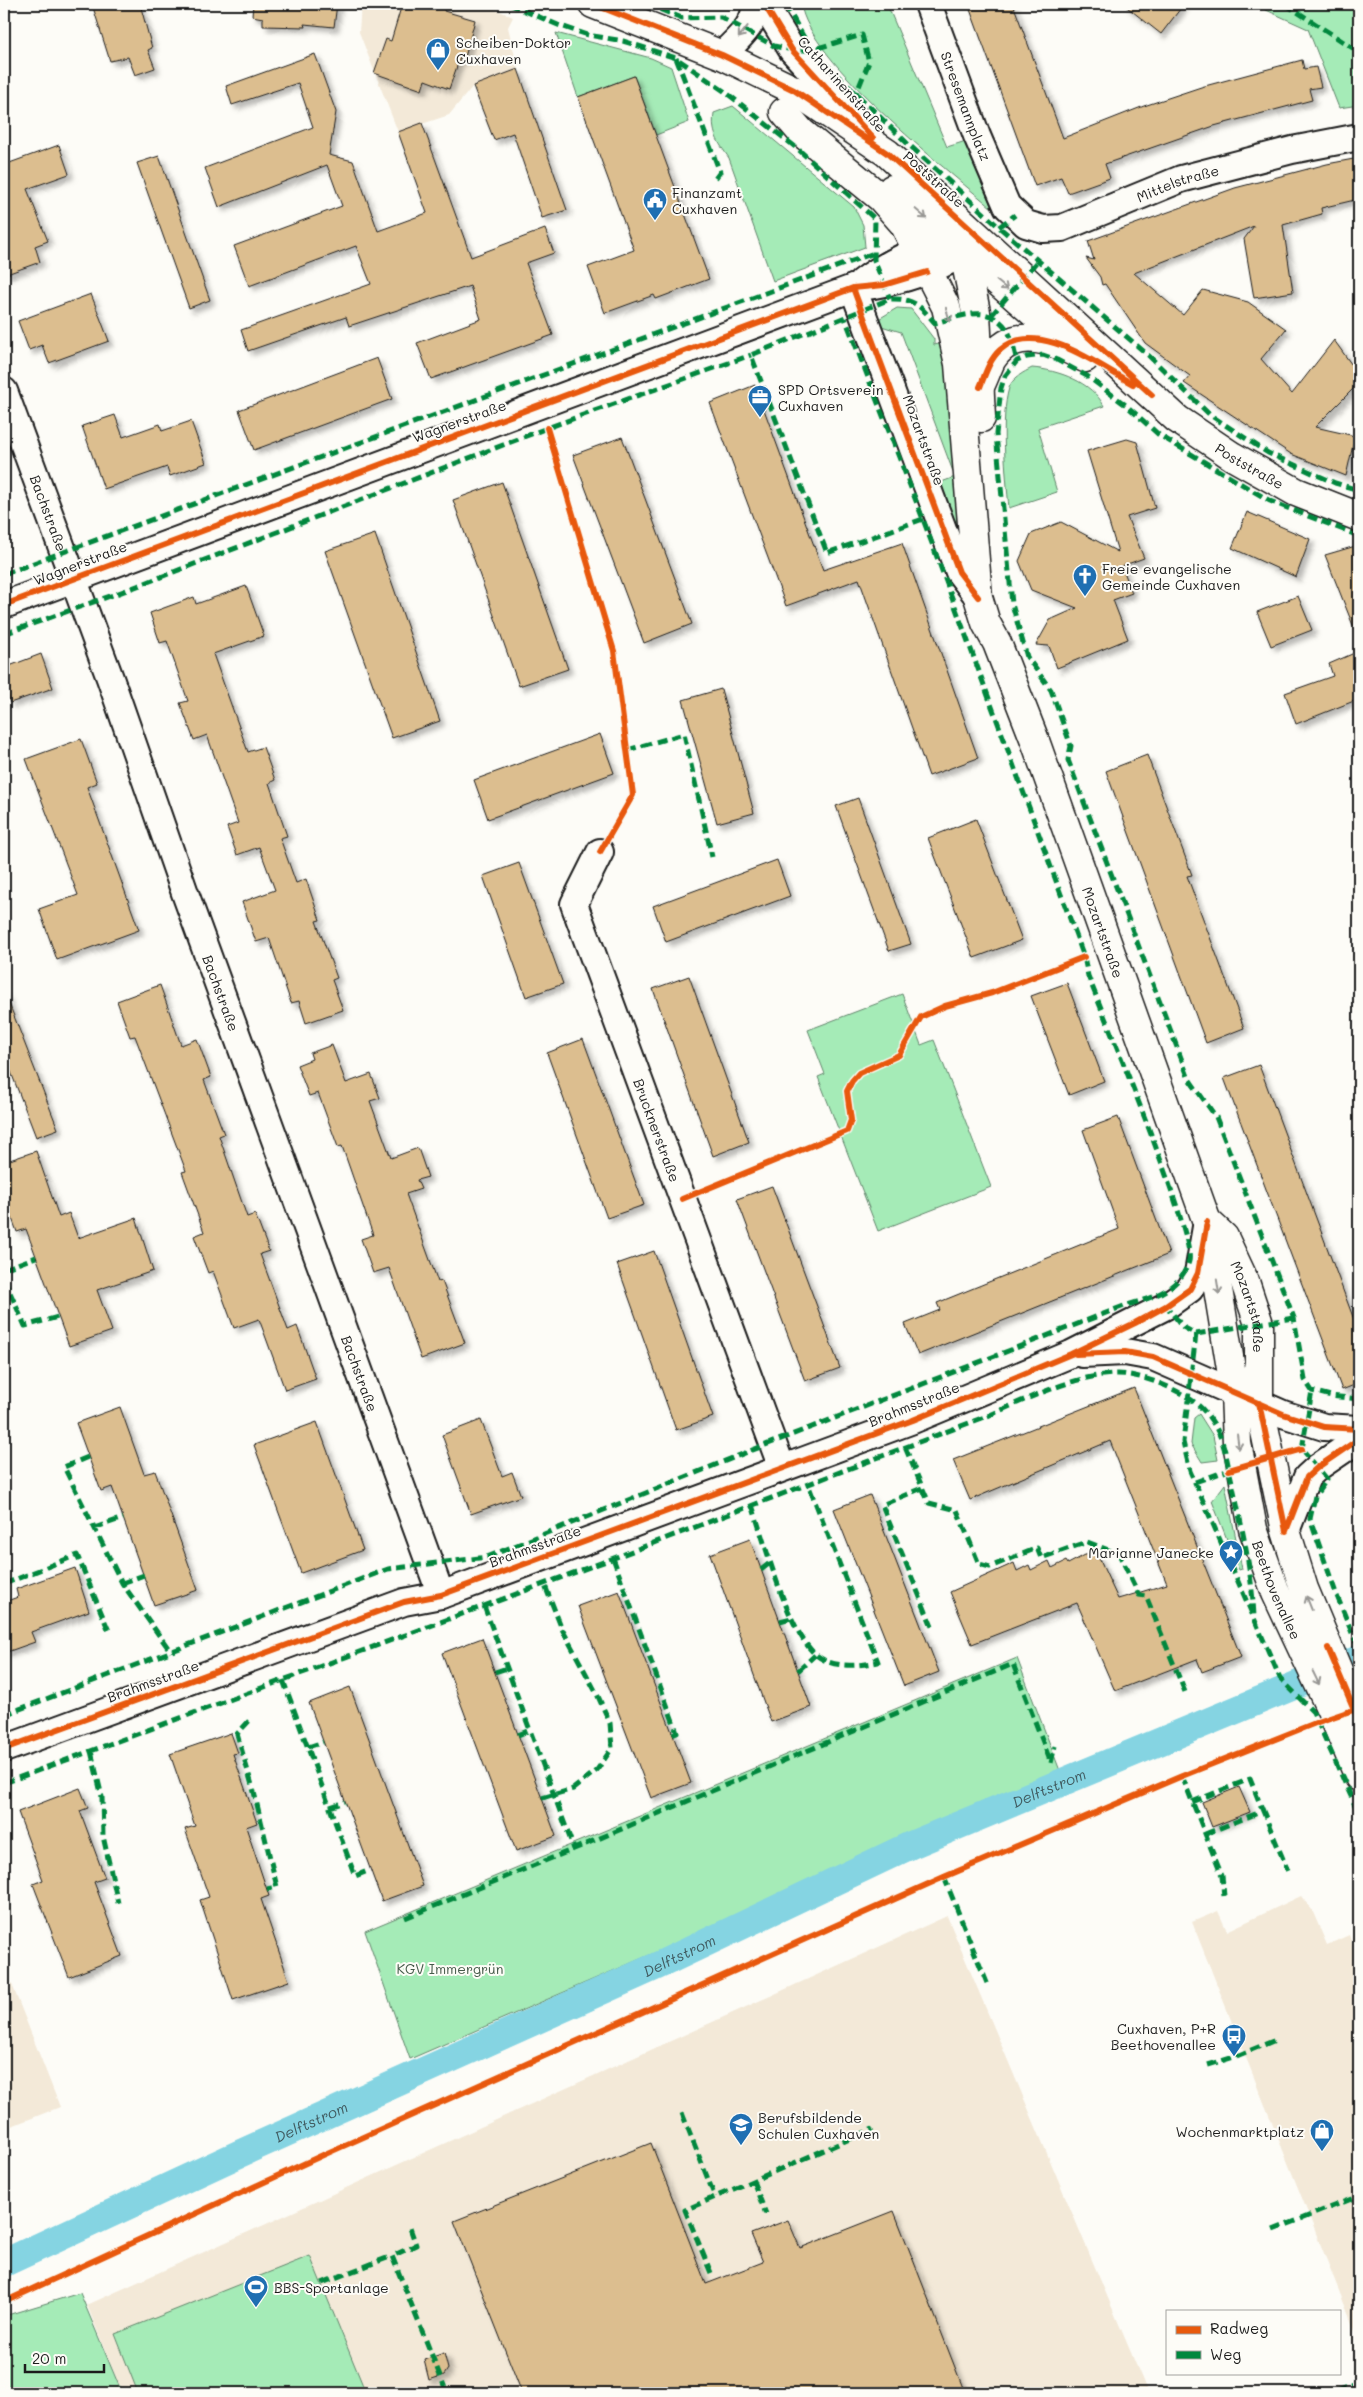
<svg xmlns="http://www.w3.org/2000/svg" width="1363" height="2397" font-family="Mali,sans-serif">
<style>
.built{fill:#f3e9d8}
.green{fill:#a5ebb7;stroke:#60846a}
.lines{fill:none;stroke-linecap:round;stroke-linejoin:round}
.canal{stroke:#85d4e2;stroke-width:28}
.building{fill:#dcbe8f;stroke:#1c1c1c;filter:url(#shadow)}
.minor-casing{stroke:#1c1c1c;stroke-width:30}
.tertiary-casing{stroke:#1c1c1c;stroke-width:31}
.minor{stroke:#fdfcf7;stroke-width:26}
.tertiary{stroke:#fdfcf7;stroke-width:28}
.quiet{stroke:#00873e;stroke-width:5;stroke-dasharray:10 5;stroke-linecap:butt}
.cycleway-casing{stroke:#fdfcf7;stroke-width:9}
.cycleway{stroke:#e8590c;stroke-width:6}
.oneway{stroke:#989794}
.labels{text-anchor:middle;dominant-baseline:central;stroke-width:4;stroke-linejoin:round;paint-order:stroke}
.poi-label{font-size:14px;fill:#1c1c1c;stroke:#fdfcf7;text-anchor:start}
.street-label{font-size:14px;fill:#1c1c1c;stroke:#fdfcf7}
.park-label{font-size:14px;fill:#455a4a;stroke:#fdfcf7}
.water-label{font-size:15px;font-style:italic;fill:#415c61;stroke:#fdfcf7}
</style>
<defs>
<filter id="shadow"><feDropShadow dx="4.5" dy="4.5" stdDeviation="2.5" flood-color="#0004"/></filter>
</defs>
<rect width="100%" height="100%" fill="#fdfcf7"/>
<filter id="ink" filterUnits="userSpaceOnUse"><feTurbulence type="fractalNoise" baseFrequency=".02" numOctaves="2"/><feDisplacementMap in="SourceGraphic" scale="10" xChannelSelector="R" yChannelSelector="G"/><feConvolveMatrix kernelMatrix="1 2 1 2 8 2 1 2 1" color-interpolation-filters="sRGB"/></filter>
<g filter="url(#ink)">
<path class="built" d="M361,4h123l29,13 -5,10 10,42 -45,17 -24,29 -51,17 -39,-100z
M1301,1896l11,14 15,35 22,-10 10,27v379l-167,-419 26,-11 9,20z
M947,1916l201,477h-1026l-35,-88z
M4,1964l56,143 -56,22z"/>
<path class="green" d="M801,4h86l60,143 19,-6 26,67c-46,-39 -184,-148 -191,-204z
M1253,4h106v101l-20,3 -31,-79z
M556,33l95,25 20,9 18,55 -33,13 -22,-59 -56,21z
M733,106l121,101 9,18 2,22 -92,34 -44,-123c-11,-16 -18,-25 -15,-45z
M897,308l14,1 23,30v6l13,-3 17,218 -28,-76 19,-7 -54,-145 -23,-7 -1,-5z
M1032,368c26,2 60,14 72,38l-66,22 19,64 -48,16c-3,-32 -9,-90 0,-120 3,-10 15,-16 23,-20z
M902,994l19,51 13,-5 57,147 -113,44 -60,-154 7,-3 -17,-44z
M1199,1414l14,22 5,24 -16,2 -11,-18 3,-26z
M1225,1484l17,85 -3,1 -27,-69z
M1017,1658l45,118 -652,283 -45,-128z
M310,2256l56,137h-228l-23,-59z
M80,2293l42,100h-118v-77z"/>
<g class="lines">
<path class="canal" id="s1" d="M4,2263l235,-109 418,-188 254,-121 448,-186"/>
</g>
<path class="building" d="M92,4h48l12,44 -4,2 7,18 -20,7 -7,-18 -18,4z
M253,4h84l-3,23 -30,-3 1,3 -42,-1v-8l-11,-2z
M402,4h44l-2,7 31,9 -11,41 -3,-6 -12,34 -24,-9 -3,10 -48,-17 12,-34 5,2z
M968,4h45l50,134 81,-32 57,-19 101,-27 2,9 12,-2 5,20 -12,2 3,11 -98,26 -109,38 5,14 -42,15 -7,-16 -26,9z
M1123,4h61l-23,30z
M315,54l21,58 -7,43 24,6 25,70 49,-18 -29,-81 24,-9 49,134 74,-28 9,24 -28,10 27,72 -122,44 -14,-36 64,-24 -11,-33 -121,40 -3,-9 -98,34 -7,-21 130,-46 -15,-38 -107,40 -15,-40 108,-40 -15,-41 -108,42 -14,-39 108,-41 -15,-44 -66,22 -6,-19z
M518,69l49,141 -25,8 -29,-85 -19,7 -21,-54z
M634,76l75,203 -53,20 -2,-4 -49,18 -17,-46 46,-17 -56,-153z
M59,145l10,29 -42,15 21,52 -13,5 5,16 -36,13v-110z
M159,156l51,144 -21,8 -52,-145z
M1359,158v41l-38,9 1,6 -39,11 10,67 -39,6 -10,-59 10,-13 -120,47 49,42 20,-25 45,12 38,27 -25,30 31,35 42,-54 25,35v8l-44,44 40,9 -9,40 -55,-22 -107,-71 6,-7 -45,-33 -40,-59 -3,1 -2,-8 -14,-19 8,2 -6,-19 147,-53 92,-24z
M91,294l18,47 -60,22 -7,-18 -13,5 -11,-29z
M377,358l15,41 -138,51 -15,-40z
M755,385l68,185 79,-27 76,215 -49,18 -70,-197 -73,27 -76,-203z
M115,415l8,22 37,-13 2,7 29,-10 15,42 -36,13 -3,-9 -63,22 -22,-63z
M622,437l70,187 -48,19 -71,-188z
M1127,439l10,3 18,66 -28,9 17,41 -22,8 10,27 -19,7 15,39 -71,29 -8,-22 -13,-1 14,-25 27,-12 -46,-18 -12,-29 12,-27 30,-12 57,30 -31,-101z
M502,482l66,187 -49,17 -66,-186z
M1247,512l63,27 -14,38 -64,-29z
M375,534l65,187 -48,17 -67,-187z
M1359,545v93h-1l-33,-83z
M246,586l18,50 -51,18 35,98 15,-5 12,33 -6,3 18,53 -7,2 16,45 10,-4 14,41 -4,1 21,57 -5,2 11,30 -37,13 -7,-22 -8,2 -22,-65 -13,4 -14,-40 33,-12 -16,-43 -22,8 -10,-28 11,-4 -31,-88 -13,5 -14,-37 8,-2 -21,-60 -7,2 -10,-30 44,-16 2,7z
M1298,596l14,34 -41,16 -14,-34z
M1359,651v48l-63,25 -11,-31 48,-17 -4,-12z
M41,654l12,34 -43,15 -6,-18v-17z
M721,689l33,124 -37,10 -34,-123z
M600,734l14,39 -126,46 -14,-39z
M81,739l16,44 -10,4 52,143 -82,30 -18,-51 39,-14 -52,-136z
M1147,755l45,120 -5,1 57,152 -38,15 -100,-272z
M858,798l53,146 -22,7 -53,-145z
M976,819l46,121 -48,18 -46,-120z
M777,860l13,36 -124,46 -13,-36z
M519,863l44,121 -37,13 -43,-121z
M689,976l60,166 -36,14 -60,-167z
M1067,983l37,98 -35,14 -38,-99z
M160,985l21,60 16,-6 14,38 -7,3 20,54 -5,2 28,81 8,-3 14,37 -9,3 28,76 9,-4 19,53 -31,11 -26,-71 -25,9 -21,-57 -5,2 -14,-37 10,-4 -22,-60 4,-1 -51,-135 -5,1 -13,-36z
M5,993l53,136 -22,8 -32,-83z
M583,1039l61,166 -37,13 -60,-165z
M332,1045l14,38 25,-9 9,24 -10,3 21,57 27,-10 10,29 -11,3 4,9 -15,5 32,88 4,-1 23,62 -44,16 -32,-91 -16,5 -12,-34 12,-4 -31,-89 -4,1 -20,-54 -9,3 -12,-31 15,-6 -2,-6z
M1259,1065l100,268v50l-17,7 -118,-312z
M1118,1117l51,137 -251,101 -13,-31 35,-14 -3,-7 182,-74 -36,-99z
M36,1151l23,66 10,-4 9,25 58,-20 17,53 -56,19 15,41 -43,15 -43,-117 -9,3 -13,-36v-34z
M772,1186l68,182 -35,13 -68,-182z
M654,1251l59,166 -37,13 -59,-166z
M1134,1388l107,269 -39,15 -5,-13 -82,32 -38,-88 -105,41 -22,-52 64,-29 3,8 12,-6 2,5 18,-9 3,7 14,-7 2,3 17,-9 12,-1 21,45 49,-15 -57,-143 -140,59 -17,-40z
M120,1407l24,67 11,-3 43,119 -44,15 -42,-118 -11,4 -25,-68z
M481,1420l21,56 10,-4 9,24 -50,18 -29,-79z
M317,1422l46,128 -62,23 -47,-128z
M870,1495l69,177 -35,14 -70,-177z
M750,1539l61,168 -40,15 -61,-168z
M75,1568l14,43 -58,21 4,10 -31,11v-51l14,-5 -2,-8z
M619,1591l72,192 -40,15 -73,-192z
M482,1638l74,198 -40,15 -74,-198z
M350,1687l73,199 -41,15 -73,-198z
M231,1733l7,20 -5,1 24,69 -11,4 23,69 -8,3 28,82 -56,19 -33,-100 9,-3 -24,-68 10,-3 -25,-72z
M1239,1787l11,25 -38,15 -10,-25z
M80,1788l8,20 -8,3 25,67 -11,4 28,74 -53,21 -36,-93 10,-4 -25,-68z
M651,2143l55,141 57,-22 -12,-28 37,-14 12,28 94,-37 71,182h-443l-68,-172z
M444,2353l4,16 -4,6 -15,5 -5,-20z"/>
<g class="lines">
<defs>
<g id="minor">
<path d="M764,4l28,46 77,84"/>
<path id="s2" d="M928,4l49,132 30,70 19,18 17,5 19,-1 119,-49 111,-29 67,-13"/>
<path d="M722,55c13,-14 35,-30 33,-51"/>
<path d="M862,282c22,-17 80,-48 108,-43"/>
<path d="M853,288l106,284 19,25"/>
<path id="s3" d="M4,391l106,287 75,215 256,702"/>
<path d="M4,605l849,-317c46,-5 90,-19 128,-46"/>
<path id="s4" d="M600,852l-26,52 208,564"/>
<path d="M1082,1354l43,-2 28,5 130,57 41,13 35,2"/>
<path d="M1286,1531l21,-54 11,-10 41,-28"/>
<path d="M4,1749l400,-147 37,-7 472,-175 158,-66 95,-48 24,-17 8,-16 8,-46"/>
</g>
<g id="tertiary">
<path id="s5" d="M593,4l129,51 72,35 93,63 290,266 55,37 64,36 63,25"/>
<path id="s6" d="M784,112l17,20 80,66 23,26 42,83 13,57 19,233 8,26 11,20 37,95 173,484 28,171 2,50 16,86 23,64 55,117 28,67"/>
<path d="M892,189l169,148"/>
<path d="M964,254l12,58 5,106"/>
<path d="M981,384c4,-8 7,-18 11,-25 23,-36 65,-17 93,-1"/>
<path id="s7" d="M1210,1224l14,13 21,45 14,42v79l27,128 18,58 55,132"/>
</g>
</defs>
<use href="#minor" class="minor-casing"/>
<use href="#tertiary" class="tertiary-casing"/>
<use href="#minor" class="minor"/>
<use href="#tertiary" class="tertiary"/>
<path class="quiet" d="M509,4l49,21 30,10 35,6 53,17 48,33 74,58 77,70 -1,41 16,39
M646,4l36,14 39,-1 53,29 18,4h19l96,93 92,84 149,128 62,60 58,38 67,30 24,7
M785,4l26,46 51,-15 7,27 -13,32
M1285,4l74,48
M676,58l44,114 -6,8
M999,227l16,-12
M991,316l47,-56
M923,519l-96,34 -76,-198 139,-56c24,-1 30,7 45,24 24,-6 52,-20 71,5 6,8 8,23 11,33
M1359,536l-89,-35 -111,-66 -32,-29 -40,-30 -30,-16 -14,-5 -16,2 -10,4 -12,15 -4,12 -5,46 16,170 15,53 24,33 20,56 -3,14 121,319 27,38 78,201 11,62 7,11 19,5 28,3
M4,574l870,-321
M4,634l123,-44 420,-162 204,-73
M627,750l57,-16 28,123
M4,1199h1
M4,1269l32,-12
M4,1279l21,47 33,-9
M1164,1303l19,24 13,7 98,-16
M1196,1334l-13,108 7,29 90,207 33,34 46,102
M905,1447l24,56 28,7 22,54 11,3 47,-19 4,10 46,-16 32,12 20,41 7,1 39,96
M1302,1449l25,30 -12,17 -5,23 27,77 22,54
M1302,1449l10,-58
M88,1457l-24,10 58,116 49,69
M1195,1482l37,-13
M922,1488l-40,17 51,124
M752,1505c13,38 35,124 63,149 17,15 42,12 63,8l-70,-178
M94,1528l29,-10
M613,1558l64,174 -5,2
M761,1570l10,-8
M122,1583l22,-8
M4,1584l73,-29 32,76
M484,1606l90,243
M780,1621l11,-3
M798,1671l17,-16
M495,1672l12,-4
M283,1680l72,196 15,-6
M4,1715l384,-146 99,-12 263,-106 374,-145c26,-8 56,-15 65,-45 7,-25 -85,-245 -101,-285l-4,-19 -161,-438 -78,-201
M249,1721l-12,13 17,58 23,95 -10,2
M518,1735l12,-5
M308,1747l15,-5
M91,1751l11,46 1,39 15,67
M1182,1776l40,100 2,20
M4,1783l602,-222 384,-146c37,-16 85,-40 126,-41 25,-1 73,18 89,38 5,6 11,15 14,22 7,15 9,33 13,48 10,45 20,90 22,135
M542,1798l31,-9 24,-19 15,-22 -2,-25 -13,-29 -35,-65 -18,-46
M1192,1802l58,-23 13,32
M330,1807l15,-5
M1205,1834l58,-23 25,60
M944,1877l43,106
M405,1918l169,-69 439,-185 38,99 4,-17
M1208,2065l26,-8 44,-18
M682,2113l33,84
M753,2181l13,33
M410,2228l6,17 -24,11 55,137
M1273,2230l86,-34
M711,2273l-26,-63 188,-81
M322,2283l70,-27
M1336,2391l23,-8"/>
<defs>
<path id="cycleway" d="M593,4l129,51 72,35 93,63 265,242
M764,4l28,46 81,88
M853,288l106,284 19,25
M980,387c5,-12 9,-27 20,-37 36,-33 99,16 133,34
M547,428l67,223 19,144 -33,57
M4,605l849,-317 31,-3 43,-13
M682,1199l165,-68 4,-11 -4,-29 5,-10 7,-8 40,-18 22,-38 24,-11 47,-13 92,-36
M1076,1354l49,-2 28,5 130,57 41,13 35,2
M1259,1403l27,128
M1229,1470l73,-21
M1286,1531l21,-54 11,-10 41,-28
M1328,1648l31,73
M4,1749l400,-147 37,-7 472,-175 158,-66 64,-31 31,-17 24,-17 8,-16 9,-51
M4,2302l319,-147 621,-278 238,-101 136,-54 41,-14"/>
</defs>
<use href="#cycleway" class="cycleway-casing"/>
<use href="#cycleway" class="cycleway"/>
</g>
<defs><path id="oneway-shaft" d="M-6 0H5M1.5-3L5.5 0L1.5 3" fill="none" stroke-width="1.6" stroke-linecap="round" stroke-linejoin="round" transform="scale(1.25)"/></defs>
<g class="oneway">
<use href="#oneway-shaft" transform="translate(743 32) rotate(128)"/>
<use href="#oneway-shaft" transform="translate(921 214) rotate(41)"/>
<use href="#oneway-shaft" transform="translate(1002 285) rotate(40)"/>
<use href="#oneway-shaft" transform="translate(948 315) rotate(74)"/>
<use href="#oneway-shaft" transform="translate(1218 1287) rotate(81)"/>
<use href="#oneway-shaft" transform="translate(1238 1442) rotate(83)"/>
<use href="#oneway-shaft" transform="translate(1309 1603) rotate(-112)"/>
<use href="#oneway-shaft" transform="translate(1316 1678) rotate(64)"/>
</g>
</g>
<defs>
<symbol id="shop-pin" viewBox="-11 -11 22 30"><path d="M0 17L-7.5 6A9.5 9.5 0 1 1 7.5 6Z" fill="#1f6fb2" stroke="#fdfcf7"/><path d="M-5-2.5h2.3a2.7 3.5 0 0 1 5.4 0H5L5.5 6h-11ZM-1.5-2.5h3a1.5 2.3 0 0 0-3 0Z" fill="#fff"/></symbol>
<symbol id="civic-pin" viewBox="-11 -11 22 30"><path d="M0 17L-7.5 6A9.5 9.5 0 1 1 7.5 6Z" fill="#1f6fb2" stroke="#fdfcf7"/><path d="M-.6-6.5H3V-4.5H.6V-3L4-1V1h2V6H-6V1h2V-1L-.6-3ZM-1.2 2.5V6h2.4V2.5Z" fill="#fff"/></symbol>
<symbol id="office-pin" viewBox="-11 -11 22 30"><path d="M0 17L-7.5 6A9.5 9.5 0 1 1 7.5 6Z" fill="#1f6fb2" stroke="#fdfcf7"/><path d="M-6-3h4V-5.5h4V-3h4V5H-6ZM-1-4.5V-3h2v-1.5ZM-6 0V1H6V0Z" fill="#fff"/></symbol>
<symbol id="church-pin" viewBox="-11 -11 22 30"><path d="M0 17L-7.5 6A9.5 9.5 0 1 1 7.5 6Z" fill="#1f6fb2" stroke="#fdfcf7"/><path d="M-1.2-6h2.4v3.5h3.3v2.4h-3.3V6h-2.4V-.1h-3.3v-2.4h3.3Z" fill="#fff"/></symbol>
<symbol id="sight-pin" viewBox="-11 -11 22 30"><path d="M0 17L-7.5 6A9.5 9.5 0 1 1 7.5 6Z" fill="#1f6fb2" stroke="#fdfcf7"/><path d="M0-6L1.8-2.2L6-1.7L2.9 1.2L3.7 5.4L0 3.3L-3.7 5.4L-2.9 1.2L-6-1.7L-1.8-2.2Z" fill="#fff"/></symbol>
<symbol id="bus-pin" viewBox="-11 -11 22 30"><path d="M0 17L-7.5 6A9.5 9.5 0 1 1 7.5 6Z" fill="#1f6fb2" stroke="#fdfcf7"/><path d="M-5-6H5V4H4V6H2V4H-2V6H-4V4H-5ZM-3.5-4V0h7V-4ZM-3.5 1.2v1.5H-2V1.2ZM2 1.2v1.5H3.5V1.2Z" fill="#fff"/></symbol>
<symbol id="school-pin" viewBox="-11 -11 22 30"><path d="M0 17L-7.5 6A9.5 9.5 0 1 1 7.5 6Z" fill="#1f6fb2" stroke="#fdfcf7"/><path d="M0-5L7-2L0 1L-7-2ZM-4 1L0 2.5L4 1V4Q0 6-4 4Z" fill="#fff"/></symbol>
<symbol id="stadium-pin" viewBox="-11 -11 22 30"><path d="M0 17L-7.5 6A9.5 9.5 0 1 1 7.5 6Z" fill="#1f6fb2" stroke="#fdfcf7"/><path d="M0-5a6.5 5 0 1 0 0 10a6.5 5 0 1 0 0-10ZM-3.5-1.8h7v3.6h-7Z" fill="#fff"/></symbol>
</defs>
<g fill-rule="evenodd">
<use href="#shop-pin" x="424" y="36" width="28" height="38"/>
<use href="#civic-pin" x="641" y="186" width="28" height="38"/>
<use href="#office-pin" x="746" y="383" width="28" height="38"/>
<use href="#church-pin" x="1071" y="562" width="28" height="38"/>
<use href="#sight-pin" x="1217" y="1538" width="28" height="38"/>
<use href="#bus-pin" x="1220" y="2022" width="28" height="38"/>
<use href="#school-pin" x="727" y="2111" width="28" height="38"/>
<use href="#shop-pin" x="1308" y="2117" width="28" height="38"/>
<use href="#stadium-pin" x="242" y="2273" width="28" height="38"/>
</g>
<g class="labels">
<g class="poi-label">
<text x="456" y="42">Scheiben-Doktor<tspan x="456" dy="16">Cuxhaven</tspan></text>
<text x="672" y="192">Finanzamt<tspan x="672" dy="16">Cuxhaven</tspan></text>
<text x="778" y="389">SPD Ortsverein<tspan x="778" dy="16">Cuxhaven</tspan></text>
<text x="1102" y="568">Freie evangelische<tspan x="1102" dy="16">Gemeinde Cuxhaven</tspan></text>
<text x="1214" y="1552" text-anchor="end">Marianne Janecke</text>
<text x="1216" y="2028" text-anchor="end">Cuxhaven, P+R<tspan x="1216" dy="16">Beethovenallee</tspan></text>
<text x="758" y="2117">Berufsbildende<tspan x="758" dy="16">Schulen Cuxhaven</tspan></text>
<text x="1304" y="2131" text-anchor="end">Wochenmarktplatz</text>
<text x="274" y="2287">BBS-Sportanlage</text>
</g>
<g class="street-label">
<text transform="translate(842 84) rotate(48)">Catharinenstraße</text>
<text stroke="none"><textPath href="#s2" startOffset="109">Stresemannplatz</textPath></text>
<text transform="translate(934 179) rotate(42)">Poststraße</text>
<text stroke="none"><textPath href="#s2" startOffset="404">Mittelstraße</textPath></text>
<text transform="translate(459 421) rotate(-20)">Wagnerstraße</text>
<text transform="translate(924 440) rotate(70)">Mozartstraße</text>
<text stroke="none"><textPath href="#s5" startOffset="811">Poststraße</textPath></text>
<text stroke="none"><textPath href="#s3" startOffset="130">Bachstraße</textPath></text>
<text transform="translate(80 563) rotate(-21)">Wagnerstraße</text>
<text stroke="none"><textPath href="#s6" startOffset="908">Mozartstraße</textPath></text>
<text stroke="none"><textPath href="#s3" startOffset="640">Bachstraße</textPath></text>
<text stroke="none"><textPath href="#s4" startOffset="299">Brucknerstraße</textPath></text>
<text stroke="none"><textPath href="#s7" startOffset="94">Mozartstraße</textPath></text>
<text stroke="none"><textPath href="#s3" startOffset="1045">Bachstraße</textPath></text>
<text transform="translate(914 1404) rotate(-22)">Brahmsstraße</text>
<text transform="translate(535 1546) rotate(-20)">Brahmsstraße</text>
<text stroke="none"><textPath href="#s6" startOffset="1592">Beethovenallee</textPath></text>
<text transform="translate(153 1681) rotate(-20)">Brahmsstraße</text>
</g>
<g class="park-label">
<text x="450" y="1968">KGV Immergrün</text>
</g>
<g class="water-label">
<text stroke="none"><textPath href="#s1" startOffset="1148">Delftstrom</textPath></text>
<text stroke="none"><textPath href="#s1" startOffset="742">Delftstrom</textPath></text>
<text stroke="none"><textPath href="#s1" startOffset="338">Delftstrom</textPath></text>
</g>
</g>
<rect width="1363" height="2397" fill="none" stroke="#fdfcf7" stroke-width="20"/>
<rect x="10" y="10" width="1343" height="2377" fill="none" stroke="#1c1c1c" stroke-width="2" filter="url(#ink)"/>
<rect x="1166" y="2310" width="175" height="65" fill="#fdfcf7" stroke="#a3a29f"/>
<rect x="1176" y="2326" width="25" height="8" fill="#e8590c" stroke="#a3a29f"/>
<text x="1210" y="2334" font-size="15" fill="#1c1c1c">Radweg</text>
<rect x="1176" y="2351" width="25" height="8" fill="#00873e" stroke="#a3a29f"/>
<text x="1210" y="2360" font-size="15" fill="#1c1c1c">Weg</text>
<path d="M25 2364v8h79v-8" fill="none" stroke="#1c1c1c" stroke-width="2.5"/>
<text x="32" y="2364" font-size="15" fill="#1c1c1c" stroke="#fdfcf7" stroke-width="4" paint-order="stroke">20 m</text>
</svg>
